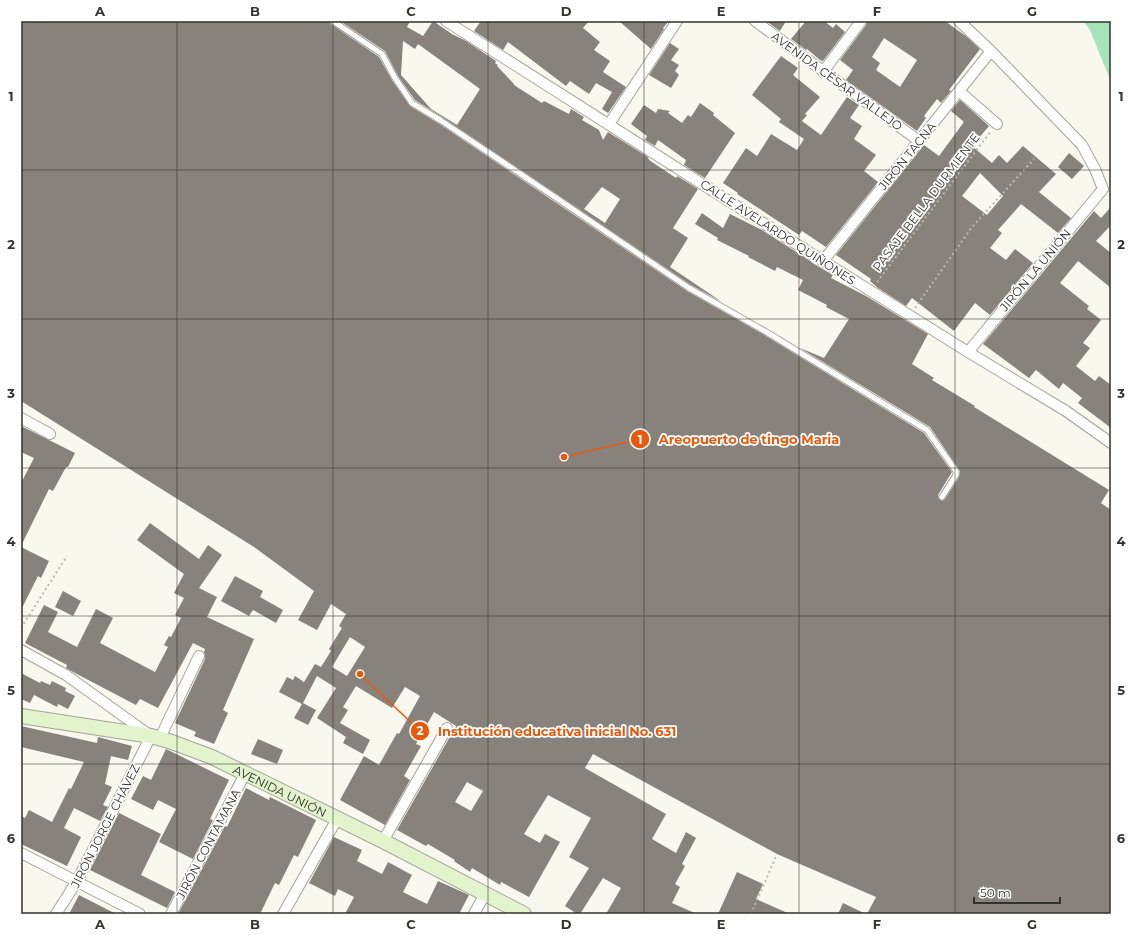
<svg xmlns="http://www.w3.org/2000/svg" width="1132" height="935" font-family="Montserrat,sans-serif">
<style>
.water{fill:#a7e3ba}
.building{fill:#87837c;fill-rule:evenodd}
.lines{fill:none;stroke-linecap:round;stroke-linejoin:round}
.service-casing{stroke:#a4a39c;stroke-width:7}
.minor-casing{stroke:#a4a39c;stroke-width:12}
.secondary-casing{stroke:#a4a39c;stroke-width:16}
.path{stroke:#b9b9b2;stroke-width:2;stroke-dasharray:2 3;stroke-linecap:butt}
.service{stroke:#fff;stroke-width:5}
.minor{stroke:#fff;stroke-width:10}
.secondary{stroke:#e3f4cc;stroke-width:14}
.grid{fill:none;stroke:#32322e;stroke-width:1;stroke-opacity:0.55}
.labels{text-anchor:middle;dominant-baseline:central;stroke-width:3.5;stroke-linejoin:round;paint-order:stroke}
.street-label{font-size:12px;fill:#32322e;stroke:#fff}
.leader{fill:none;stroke:#e8590c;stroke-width:1.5}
.callout-dot{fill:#e8590c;stroke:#fff;stroke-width:1.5}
.mark-label{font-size:12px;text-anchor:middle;font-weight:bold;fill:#fff}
.callout-label{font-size:13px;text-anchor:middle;font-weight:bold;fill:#e8590c;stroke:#fff;stroke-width:3.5;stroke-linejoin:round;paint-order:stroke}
.neatline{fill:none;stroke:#32322e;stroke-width:1.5}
.grid-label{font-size:13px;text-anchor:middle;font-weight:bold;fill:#32322e}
</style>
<rect width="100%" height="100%" fill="#f8f8ef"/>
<path class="water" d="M1083,21h28v61l-21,-52z"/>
<path class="building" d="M21,21h308l2,3 48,33 13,23 18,26 28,17 249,168 79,45 158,97 28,39 -14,23 1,4 3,2 3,-2 14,-22 1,-6 -30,-44 -130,-79 24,10 25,-39 -23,-12 1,-2 -29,-15 5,-10 -26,-13 -2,4 -27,-14 1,-1 -32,-16 1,-2 -23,-14 7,-11 21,15 7,-14 32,16 50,32h-1l22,13 -2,3 35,18 62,38 -16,30 22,14 -2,2 43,26 -1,1 135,83 -8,13 10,7v404h-244l9,-17 -99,-43 -184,-100 -8,14 81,46 -14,25 24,14 10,-21 10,6 -14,26 3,2 -10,18 5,3 -8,16 25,11h-91l15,-26 -18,-10 -23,36h-3l-12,-8 24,-38 -20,-11 22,-39 -43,-23 -24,39 16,9 5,-9 15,8 -31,55 -28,-15 -1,3 -28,-17 -2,4 -16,-11 1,-1 -27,-16 -2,2 -29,-16 59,-104 -22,-14 -18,32 5,2 -17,30 6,4 -25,45 -45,-25 24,-44 15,9 18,-32 2,1 21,-38 -15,-9 -13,21 -36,-22 -13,21 5,3 -8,13 30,17 -7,14 -20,-11 3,-6 -29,-19 19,-30 -19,-12 -14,27 13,7 -8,15 -14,-7 8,-14 -23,-12 8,-15 6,3 2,-4 9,6 11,-18 6,3 10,-16 -2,-2 13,-21 -3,-2 7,-12 -15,-10 -14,26 -19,-10 16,-29 -60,-44 -233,-146zM350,637l15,10 -18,29 -15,-9zM467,782l16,9 -12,20 -16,-9z
M340,21h70l-3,6 16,9 10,-15 19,13 14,7 30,20 -1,2 3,2 -1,1 17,18v1l28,18 2,-2 25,13 2,-5 13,8 -2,3 17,10 4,10 5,-8 40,25 1,3 27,18 1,-2 21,13 -25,39 15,10 -18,29 52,35 -31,-17 -249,-168 -27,-17 -17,-24 -13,-25zM403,41l12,8 3,-5 62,45 -23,36 -26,-16 -30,-34zM602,187l18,12 -15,24 -21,-14z
M481,21h108l-6,7 17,14 -6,8 16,11 -7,11 23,15 -18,26 -6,-4 10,-17 -16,-9 -7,11 -19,-13 -4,5 -58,-44 -5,8 -29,-19z
M619,21h50l-6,7 1,1 -13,20z
M766,21h20l-6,10z
M806,21h18l9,7 3,-4 9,8 -22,29 -3,-1 -13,-11 -1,1 -15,-11z
M867,21h78l22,16 13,12 -31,41 2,1 -10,12 -4,-4 -13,17 2,2 -9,13 -71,-51 7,-10 -13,-10 26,-35zM884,38l33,22 -17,27 -24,-17 4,-7 -8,-6z
M670,43l9,6 -8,11 8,5 -4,6 4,4 -8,13 -22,-13z
M781,56l17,12 -5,7 27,22 -15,17 2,1 -5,6 19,14 26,-38 12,8 -9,13 12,8 -8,13 22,16 -12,16 14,11 -52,65 -24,-16 -3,4 -62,-41 1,-1 -15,-10 23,-35 11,8 14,-22 26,16 7,-11 -25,-17 2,-3 -29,-24z
M960,100l29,26 -17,20 20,17 7,-8 8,8 16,-17 33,28 -17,18 32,26 -13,15 -37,-29 -23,26 4,3 -12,15 16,12 9,-11 18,14 -43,52 -15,-12 -21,28 -42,-33 -6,8 -28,-18 -8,-7 1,-2 -35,-24 88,-110 15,11 25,-34 -13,-11zM980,173l23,23 -16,19 -25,-19z
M700,103l14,10 -1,2 22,18 -30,45 -21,-13 2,-5 -28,-20 -3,6 -10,-6 2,-4 -16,-12 13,-19 12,8 2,-4 12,2 -2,2 14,10 6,-8 3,2z
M1069,153l15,13 -12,13 -14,-12z
M1111,207v18l-15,16 15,12v35l-33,-27 -18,22 29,23 -2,3 14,11 -18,23 7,5 -14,18 19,15 4,-5 12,9v43l-33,-25 4,-5 -19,-15 -4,6 -23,-19 -7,8 -46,-34 111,-133 7,7z
M21,426l54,27 -7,14h-2l-13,24 -4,-2 -28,57v-63l13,-25 -13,-6z
M150,523l49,36 9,-14 14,10 -23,33 18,9 -10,20 47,22 -31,71 5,3 -14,31 -20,-8 2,-4 -21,-9 30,-64v-4l-1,-3 1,-3 -12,-6 -35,65 -18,-9 -4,6 -63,-33 -7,-4 1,-3 -42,-22 19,-38 14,7 -10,20 29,15 19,-38 17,9 -13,25 55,29 13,-25 -4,-2 5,-9 2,1 10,-19 -6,-3 9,-17 -10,-5 10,-19 -47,-34z
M21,547l28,14 -8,17 -3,-2 -17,34z
M235,576l28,15 -3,6 23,13 -7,13 -23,-13 -4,6 -28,-15z
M63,591l18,10 -8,15 -18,-9z
M21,673l19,10 1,-2 9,4 2,-4 14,7 -1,3 10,5 -7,13 -10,-5 -1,3 -23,-12 -4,8 -9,-4z
M21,726l76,17 1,-6 34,9 -4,14 -17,-4 -6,28 7,3 -9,18 5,2 -8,14 -26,-13 -10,20 17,9 -14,29 -46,-22v-28l4,2 4,-8 23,12 17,-34 2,1 13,-27 -63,-15z
M258,739l25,11 -6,14 -26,-10z
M166,749l63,31 -19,39 3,1 -20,39 -34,-17 17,-33 -18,-9 -5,10 -22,-11 12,-23 8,4z
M246,788l23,12 1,-3 46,23 -18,37 -4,-2 -15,30 -4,-2 -15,31h-82l47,-88 2,1z
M119,813l42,21 -20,41 34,17 -8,16 -77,-38z
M334,837l28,13 -5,11 25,13 6,-12 24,13 -9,17 24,12 11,-23 31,14 -10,19h-114l9,-17 -16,-8 -3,7 -26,-13z
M737,872l26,12 -7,15 34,15h-72z
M79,895l37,19h-47z
M843,903l23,11h-28z"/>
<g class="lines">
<defs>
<path id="service" d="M333,21l49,33 13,24 17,25 28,17 112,75 137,93 79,45 159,97 29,41v4l-14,22"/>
<path id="minor" d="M446,21l377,240 145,91 98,59 45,32
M755,21l164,120
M959,21l32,30 91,94 13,24 8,20 -135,163
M823,72l38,-51
M959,91l38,33
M609,124l68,-103
M823,261l168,-210
M21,418l29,16
M21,650l45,25 85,61 -74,145 -21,33
M160,738l39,-82
M383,841l64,-113
M21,853l119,61
M171,914l74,-140
M283,914l54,-95
M474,914l11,-20"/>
<g id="secondary">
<path id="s1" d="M21,716l130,20 18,5 43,16 171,84 141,73"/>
</g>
</defs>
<use href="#service" class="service-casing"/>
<use href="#minor" class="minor-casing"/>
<use href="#secondary" class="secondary-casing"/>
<path class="path" d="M877,282l114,-151
M915,308l57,-81 62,-68
M21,628l46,-72
M751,914l26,-60"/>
<use href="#service" class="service"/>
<use href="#minor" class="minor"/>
<use href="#secondary" class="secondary"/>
</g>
<path class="grid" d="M177,21v893M333,21v893M488,21v893M644,21v893M799,21v893M955,21v893M21,170h1090M21,319h1090M21,468h1090M21,616h1090M21,764h1090"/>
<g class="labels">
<g class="street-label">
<text transform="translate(837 81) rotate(36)">AVENIDA CÉSAR VALLEJO</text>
<text transform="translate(907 156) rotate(-51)">JIRÓN TACNA</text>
<text transform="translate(926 202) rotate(-53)">PASAJE BELLA DURMIENTE</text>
<text transform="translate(778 232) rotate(33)">CALLE AVELARDO QUIÑONES</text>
<text transform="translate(1035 270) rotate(-50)">JIRÓN LA UNIÓN</text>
<text stroke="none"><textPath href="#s1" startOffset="272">AVENIDA UNIÓN</textPath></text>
<text transform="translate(105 826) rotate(-63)">JIRÓN JORGE CHÁVEZ</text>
<text transform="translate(208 844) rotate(-62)">JIRÓN CONTAMANA</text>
</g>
</g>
<path class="leader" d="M564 457L640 439M360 674L420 731"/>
<g class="callout-dot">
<circle cx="564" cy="457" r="4"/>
<circle cx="360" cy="674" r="4"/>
<circle cx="640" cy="439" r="10"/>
<circle cx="420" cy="731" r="10"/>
</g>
<g class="mark-label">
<text x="640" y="444">1</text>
<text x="420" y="735">2</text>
</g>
<g class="callout-label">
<text x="749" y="444">Areopuerto de tingo Maria</text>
<text x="557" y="736">Institución educativa inicial No. 631</text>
</g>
<rect width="1132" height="935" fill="none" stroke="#ffffff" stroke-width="44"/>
<path d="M974 897v6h86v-6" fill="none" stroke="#32322e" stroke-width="2"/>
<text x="980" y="897" font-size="12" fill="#32322e" stroke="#ffffff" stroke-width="3" paint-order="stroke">50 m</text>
<rect x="22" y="22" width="1088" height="891" class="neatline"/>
<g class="grid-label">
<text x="100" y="16">A</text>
<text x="255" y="16">B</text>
<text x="411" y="16">C</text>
<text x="566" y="16">D</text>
<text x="721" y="16">E</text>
<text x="877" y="16">F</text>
<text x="1032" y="16">G</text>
<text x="11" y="101">1</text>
<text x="1121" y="101">1</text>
<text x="11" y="249">2</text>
<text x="1121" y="249">2</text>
<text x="11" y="398">3</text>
<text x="1121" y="398">3</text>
<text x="11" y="546">4</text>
<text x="1121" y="546">4</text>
<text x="11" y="695">5</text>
<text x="1121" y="695">5</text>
<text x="11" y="843">6</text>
<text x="1121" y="843">6</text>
<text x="100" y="929">A</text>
<text x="255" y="929">B</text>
<text x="411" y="929">C</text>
<text x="566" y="929">D</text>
<text x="721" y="929">E</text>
<text x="877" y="929">F</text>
<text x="1032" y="929">G</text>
</g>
</svg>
